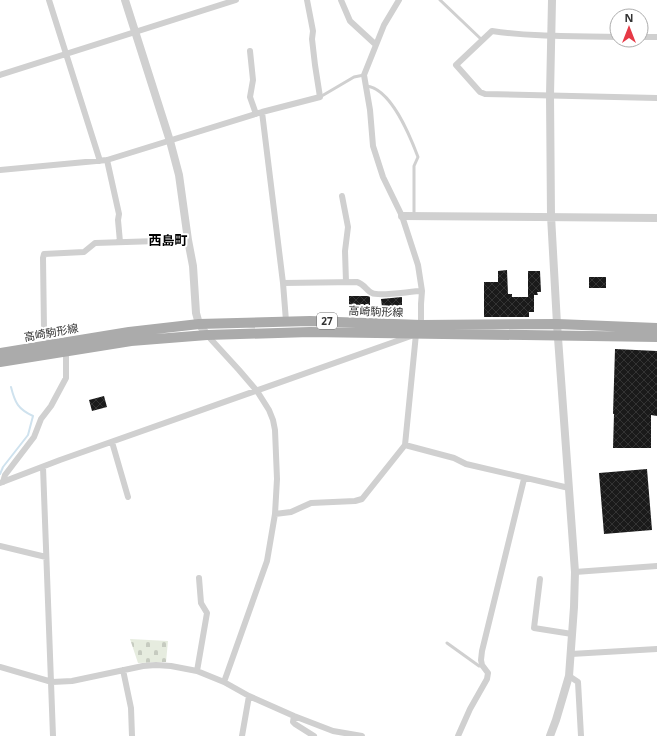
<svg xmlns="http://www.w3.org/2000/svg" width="657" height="736" font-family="'Noto Sans','Noto Sans JP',sans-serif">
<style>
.cemetery{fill:url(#cemetery-stones)}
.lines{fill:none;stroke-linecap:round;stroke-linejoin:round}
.stream{stroke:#cfe2ee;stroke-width:2}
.building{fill:url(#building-cross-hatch)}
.service{stroke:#d0d0d0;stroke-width:3}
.minor{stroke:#d0d0d0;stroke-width:6}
.tertiary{stroke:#d0d0d0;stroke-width:8}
.primary{stroke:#ababab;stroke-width:10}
.labels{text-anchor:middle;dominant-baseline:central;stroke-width:4;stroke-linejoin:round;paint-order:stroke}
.shield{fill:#fff;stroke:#707070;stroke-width:1}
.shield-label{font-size:10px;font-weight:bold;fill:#333}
.street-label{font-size:11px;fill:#333;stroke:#fff}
.quarter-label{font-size:13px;font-weight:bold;fill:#000;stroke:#fff}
</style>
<defs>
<pattern id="cemetery-stones" width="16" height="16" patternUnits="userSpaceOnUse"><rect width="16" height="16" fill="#e6ecdf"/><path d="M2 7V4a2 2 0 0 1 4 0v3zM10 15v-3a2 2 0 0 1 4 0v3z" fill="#c6cbc0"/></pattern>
<pattern id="building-cross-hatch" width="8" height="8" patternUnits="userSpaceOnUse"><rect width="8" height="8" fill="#1a1a1a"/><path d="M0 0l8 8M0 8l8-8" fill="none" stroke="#333"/></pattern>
</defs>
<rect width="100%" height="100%" fill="#fff"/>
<path class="cemetery" d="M130,639l38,2 -2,21 -28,1z"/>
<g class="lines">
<path class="stream" d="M0,474l3,-7 25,-32 5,-19c-15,-7 -18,-13 -22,-29"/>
</g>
<path class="building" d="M507,270l1,24h4v3h16v-26h12l1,21h-4l1,3h-4v17h-5v5h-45v-35h14v-11z
M589,277h17v11h-17z
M349,296h19l2,1v17l-21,-1z
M402,297v8l-20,2 -1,-8z
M615,349l42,2v65l-6,-1v33h-38l1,-34h-1z
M104,396l3,11 -15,4 -3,-11z
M647,469l5,61 -48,4 -5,-61z"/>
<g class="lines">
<path class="service" d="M440,0l42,40
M366,86c25,2 44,50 52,71l-4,9v50
M320,97l34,-20 10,-2
M447,643l32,23 3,-1"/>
<path class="minor" d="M49,0l51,161
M341,0l9,21 25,23
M399,0l-15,25 -20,50 6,35 3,36 10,31 19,39 16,49 4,26 -1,13v21l-1,2
M617,37c-42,-1 -84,0 -125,-6l-36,34 24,27 5,2 172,4
M641,37h16
M250,51l3,29 -3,17 6,17
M0,75l236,-75
M262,112l21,171 3,38
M107,160l12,54 -1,6 2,22
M0,170l107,-10 155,-48 58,-15 -5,-32 -3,-26 1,-8 -6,-31
M342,196l6,31 -3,24 1,31
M283,283l74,-1c7,2 10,9 15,11 8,4 39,-2 50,-2
M207,335l32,35 18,21 12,19 4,10 2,10 2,49 -2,35 -8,47 -43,121
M51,343l-7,-14 -1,-71 1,-4 40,-2 11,-9 93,-3
M112,442l16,55
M405,445l49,13 12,6 103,24
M43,467l10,269
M3,482l2,-7 29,-38 7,-18 10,-13 15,-28v-27
M0,483l60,-23 351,-124
M275,514l16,-2 20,-9 44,-2 7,-2 43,-54 11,-111
M0,546l46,11
M575,572l82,-6
M540,579l-6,49 38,6
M571,654l86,-5
M0,667l52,15 20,-1 71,-15 13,-1 15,1 26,5 27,11 25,14 45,20 39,15 29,5
M123,670l8,38 1,28
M197,671l10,-58 -6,-10 -2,-25
M569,676l9,6 3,54
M294,716l-1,6 2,2 19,12
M242,736l7,-40
M458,736l12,-27 17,-30 1,-6 -6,-8 -1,-5 1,-9 42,-172"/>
<path class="tertiary" d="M125,0l45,141 9,34 9,65 5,26 3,47 3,11 8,11
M402,216l255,2
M550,736l6,-16 13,-44 5,-69 1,-35 -18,-248 -6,-108 -1,-121 2,-95"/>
<path class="primary" d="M0,353l129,-21 70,-8 111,-3 111,4 136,-1 100,4
M0,362l131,-21 76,-6 103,-3 347,5"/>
</g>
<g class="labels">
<rect class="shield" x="317" y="313" width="20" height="16" rx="3"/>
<g class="shield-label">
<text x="327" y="321">27</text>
</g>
<g class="street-label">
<text transform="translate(376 311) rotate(2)">高崎駒形線</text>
<text transform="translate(51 332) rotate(-10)">高崎駒形線</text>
</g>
<g class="quarter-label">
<text x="168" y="240">西島町</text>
</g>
</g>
<g transform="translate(629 28)"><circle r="19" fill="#ffffff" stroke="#adadad"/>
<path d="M0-3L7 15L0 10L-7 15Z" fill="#e63946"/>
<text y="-6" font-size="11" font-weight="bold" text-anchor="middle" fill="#333333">N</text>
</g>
</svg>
